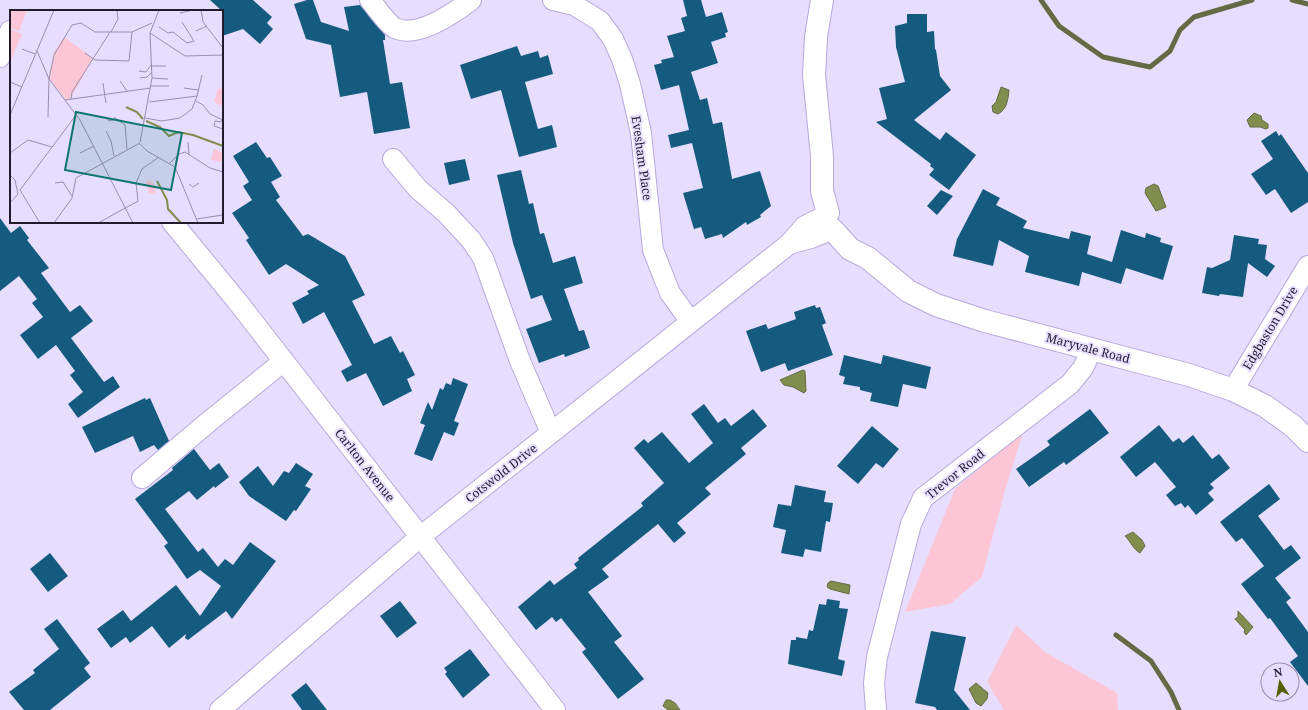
<svg xmlns="http://www.w3.org/2000/svg" width="1308" height="710" font-family="'Noto Serif',serif">
<style>
.green{fill:#fcc6d7}
.water{fill:#818d4d;stroke:#646b44}
.lines{fill:none;stroke-linecap:round;stroke-linejoin:round}
.stream{stroke:#646b44;stroke-width:5}
.building{fill:#155b80}
.street-casing{stroke:#b7a8dc;stroke-width:22}
.secondary-casing{stroke:#b7a8dc;stroke-width:24}
.street{stroke:#fff;stroke-width:20}
.secondary{stroke:#fff;stroke-width:22}
.labels{text-anchor:middle;dominant-baseline:central;stroke-width:4;stroke-linejoin:round;paint-order:stroke}
.street-label{font-size:12px;fill:#211b2e;stroke:#e7deff}
.inset-river{fill:none;stroke:#818d4d;stroke-width:2}
.inset-road{fill:none;stroke:#9890ab;stroke-width:1}
.view{fill:#0f766e;fill-opacity:0.15;stroke:#0f766e;stroke-width:2}
.inset-edge{fill:none;stroke:#211b2e;stroke-width:2}
</style>
<rect width="100%" height="100%" fill="#e7deff"/>
<path class="green" d="M1024,430l-19,60 -23,87 -32,27 -45,8 50,-123z
M1016,625l29,27 72,41 1,17h-114l-17,-28z"/>
<path class="water" d="M1001,87l8,3c-1,10 -2,19 -11,24l-5,-2 -1,-6 4,-4z
M1254,113l7,3 1,4 6,4v4l-2,1 -6,-2h-10l-3,-7z
M1154,184l4,2 8,21 -10,4 -11,-18 1,-5z
M803,370l2,1 1,20 -2,2 -11,-6 -9,-2 -4,-5z
M1133,532l9,8 3,6 -5,7c-7,-4 -9,-11 -15,-17z
M831,581l19,4 -1,9 -19,-5 -3,-2 1,-4z
M1238,611l15,16 -7,8 -2,-3 1,-2 -10,-11 3,-2z
M976,683l12,10 -1,6 -6,7 -5,-3 -7,-14z
M666,700h4l5,3 5,7h-12l-5,-4z"/>
<g class="lines">
<path class="stream" d="M1041,0l18,26 44,31 47,10 20,-16 10,-21 14,-13 58,-17
M1292,0l16,4
M1116,635l35,26 20,31 8,18"/>
</g>
<path class="building" d="M210,0h43l19,17 -5,6 6,6 -13,15 -17,-15 -21,7v-25z
M307,0h6l8,22 28,9 -5,-24 16,-2 25,30v5h-2l7,44 12,-2 8,46 -36,6 -7,-42 -27,5 -9,-52 -25,-6 -12,-35z
M683,0h18l5,17 16,-5 6,20 -3,1 1,4 -15,5 7,21 -27,9 9,28 7,-2 6,26 9,-2 10,57 28,-8 11,35 -11,9 1,2 -14,8 -1,-3 -23,16 -1,-4 -17,5 -4,-12 -7,2 -11,-36 20,-5 -11,-45 -21,5 -3,-13 21,-5 -10,-45 -18,5 -7,-25 8,-2 -1,-3 13,-3 -7,-21 18,-5 -4,-13 6,-2z
M907,14h20v18l7,-1 1,18 1,1 4,26 11,14 -37,30 26,20 6,-8 30,23 -27,35 -20,-15 5,-6 -4,-3 1,-2 -55,-42 11,-3 -8,-31 26,-6 -9,-35 -1,-21 12,-3z
M517,46l4,10 17,-5 2,7 8,-3 5,19 -28,8 13,47 14,-4 5,22 -38,10 -18,-67 -30,9 -11,-34z
M1276,131l3,5 2,-2 27,39v29l-17,11 -16,-24 -9,6 -15,-21 22,-15 -12,-18z
M256,142l11,16 3,-1 12,19 -11,6 9,15 -4,3 27,36 5,-2 37,22 20,39 -13,6 22,43 17,-8 9,17 3,-2 12,24 -8,4 5,12 -29,15 -17,-33 -19,9 -6,-11 11,-6 -28,-53 -21,12 -11,-21 17,-9 -2,-3 12,-6 -33,-21 -17,11 -23,-35 3,-2 -17,-25 20,-13 -9,-14 6,-4 -16,-26z
M465,159l5,21 -21,5 -5,-22z
M521,170l8,34 4,-1 7,31 4,-1 9,30 22,-7 8,27 -19,6 15,42 5,-1 6,18 -25,9 -1,-3 -25,9 -13,-34 26,-9 -10,-25 -11,4 -18,-56 -16,-68z
M983,189l17,9 -4,7 31,16 -4,7 46,11 2,-8 20,5 -4,18 25,8 9,-32 24,8 1,-5 15,5 -1,4 13,4 -10,34 -37,-12 -5,16 -39,-12 -3,14 -54,-14 4,-16 -30,-16 -6,26 -40,-10 4,-17z
M941,190l12,6 -16,19 -10,-9z
M0,218l11,15 9,-7 9,12 -2,2 22,28 -8,5 29,39 10,-7 13,16 -22,17 33,44 9,-6 7,11 -42,31 -10,-14 15,-12 -13,-17 5,-4 -19,-26 -18,14 -18,-24 23,-18 -11,-14 5,-4 -18,-23 -19,15z
M1234,235l25,4 -1,5 9,1 -2,14 10,7 -8,11 -19,-14 -5,34 -23,-3 -1,2 -17,-3 5,-26 5,1 18,-8z
M815,305l1,3 4,-1 6,16 -4,2 11,30 -45,16 -3,-8 -24,9 -15,-41 20,-7 2,5 28,-10 -2,-7z
M844,355l37,9 2,-9 48,12 -5,22 -23,-5 -5,23 -28,-6 2,-8 -12,-3v-3l-17,-3 2,-7 -6,-2z
M453,378l15,6 -14,37 5,2 -5,13 -10,-4 -12,29 -18,-7 11,-29 -5,-2 8,-21 4,8 8,-22 3,2 3,-7 5,2z
M145,398l1,2 4,-2 19,43 -11,9 -4,-5 -14,7 -7,-16 -38,17 -13,-26z
M704,404l14,19 7,-5 6,8 22,-17 14,17 -26,22 5,6 -41,34 6,6 -34,29 9,10 -12,10 -16,-19 -56,45 7,8 -21,15 34,44 -8,6 30,37 -26,20 -36,-47 4,-3 -25,-31 -5,4 -4,-5 -16,13 -18,-23 32,-27 4,5 23,-17 -3,-4 5,-4 -1,-2 65,-52 -2,-3 23,-20 -30,-35 10,-9 4,4 14,-11 27,31 24,-20 -22,-29z
M1090,409l19,24 -43,32 -2,-3 -35,25 -13,-18 34,-24 -3,-4z
M1159,425l14,17 6,-4 4,5 10,-8 19,24 7,-5 11,14 -20,16 4,4 -6,5 6,7 -18,15 -8,-10 -3,3 -4,-5 -6,3 -9,-11 10,-8 -21,-25 -19,15 -16,-20z
M872,426l27,23 -16,19 -7,-5 -18,21 -21,-18z
M194,449l16,21 9,-7 10,14 -14,11 -1,-2 -17,14 -8,-9 -24,18 33,43 5,-4 15,19 7,-8 8,6 17,-23 26,19 -44,58 -6,-8 -38,29 -3,-2 1,-4 -17,14 -17,-22 -22,17 -4,-6 -15,11 -14,-19 26,-19 8,11 45,-36 24,31 21,-30 -21,-16 -13,9 -23,-33 4,-3 -33,-44 38,-29 -1,-2z
M296,463l17,11 -8,12 6,3 -15,22 -2,-1 -8,11 -37,-25 -10,-14 19,-16 15,20 11,-15 5,2z
M1269,484l11,15 -22,17 26,34 7,-5 10,13 -26,20 16,20 -5,4 22,30v54l-18,-24 8,-6 -28,-38 -2,1 -27,-35 23,-18 -22,-28 -6,4 -16,-20z
M795,485l31,6 -2,11 9,1 -3,19 -4,-1 -5,31 -16,-3 -2,8 -22,-4 5,-23 -13,-3 5,-23 13,2z
M50,553l18,23 -20,16 -18,-23z
M827,599l13,2 -1,7 9,1 -10,50 7,2 -3,15 -54,-12 3,-24h5v-3l11,2 2,-9 4,1 6,-27 7,1z
M400,601l17,22 -20,15 -17,-22z
M57,619l33,44 -6,5 7,9 -41,33h-26l-15,-18 26,-19 -2,-3 26,-21 -15,-20z
M931,631l35,6 -12,53 16,20h-33l-2,-3 -20,-4z
M470,649l20,26 -27,23 -18,-24 2,-2 -3,-4z
M306,683l21,27h-25l-11,-15z"/>
<g class="lines">
<defs>
<path id="street" d="M370,0c6,7 17,24 25,28 22,11 59,-15 76,-28
M553,0l21,5 26,16 13,18 9,20 8,25 11,49 12,117 17,43 21,29
M0,57l10,-26
M393,159l25,30 28,24 25,27 12,18 37,103 31,72
M172,222l65,79 318,409
M789,244l22,-6 20,-8
M1233,390l75,-124
M142,478l70,-59 72,-58
M220,710l200,-173 369,-293 16,-18 20,-10
M876,710l-2,-27 3,-26 34,-133 12,-26 147,-114 13,-16 9,-19"/>
<path id="secondary" d="M822,0l-6,37 -2,38 8,81v35l6,22
M833,230l17,19 18,9 40,33 28,14 49,16 204,54 44,15 32,16 28,20 15,15"/>
</defs>
<use href="#street" class="street-casing"/>
<use href="#secondary" class="secondary-casing"/>
<use href="#street" class="street"/>
<use href="#secondary" class="secondary"/>
</g>
<g class="labels">
<g class="street-label">
<text transform="translate(642 158) rotate(82)">Evesham Place</text>
<text transform="translate(1270 328) rotate(-59)">Edgbaston Drive</text>
<text transform="translate(1088 348) rotate(15)">Maryvale Road</text>
<text transform="translate(365 465) rotate(52)">Carlton Avenue</text>
<text transform="translate(501 473) rotate(-38)">Cotswold Drive</text>
<text transform="translate(955 474) rotate(-39)">Trevor Road</text>
</g>
</g>
<g transform="translate(10 10)">
<rect width="213" height="213" fill="#e7deff"/>
<path d="M0,0h17l-8,21 -9,-3zM0,19l12,5 -12,28zM54,27l29,21 -22,40 -5,2 -17,-22 5,-26zM213,78v16l-4,1 -5,-4 4,-12zM204,138l9,6v8l-12,-2zM139,169l7,7 -1,8 -6,-1 -3,-10z" fill="#fcc6d7"/>
<path class="inset-river" d="M116,97l11,5 6,7M136,111l14,6 9,9 9,-4 15,3 30,11M147,171l10,19 1,9 13,14"/>
<path class="inset-road" d="M191,0l2,12 20,26M170,3l13,-3M149,17l9,6 5,-1 14,11 7,-2 -12,-19M186,21l11,-5M101,22l7,-13 -1,-9M140,23l35,23 38,-1M12,39l13,5M27,41l12,28 31,41 53,103M75,43l10,7 34,1 3,-29M142,56h14M129,61l7,1 6,-8M130,68l7,-1 5,-5M142,68l16,1M110,71l7,10M0,72l12,5M93,73l3,20M141,76h18M174,78l14,2M61,89l1,-7 38,-60M55,90l86,-12M186,91l7,4 7,9 13,6M139,92l48,-6 5,-21M0,105l44,-105M38,107l1,-38 5,-24 18,-30 9,-2 14,9h37l20,-9M96,107l3,4 7,-2M104,107l11,8 2,24M135,108l17,3 18,-3 12,-9 5,-13M212,110l-1,2 -6,-1 -1,5 9,3M96,121l5,10 3,15M130,132l12,-64 -2,-45 9,-23M178,132l1,13M130,134l7,7 28,16 23,56M0,143l18,-13 24,7M70,143l14,-7M160,153l9,-9 6,-2 25,16 13,4M0,165l5,5 3,14M45,173l8,-1 9,14M179,174l4,3 6,-4M0,193l8,-9M186,209l27,-4M30,213l-20,-33 56,-75M44,213l18,-25 4,-20 64,-35M88,213l40,-22 -2,-18 6,-14 17,-12"/>
<path class="view" d="M66,102l106,21 -11,57 -106,-20z"/>
<rect width="213" height="213" class="inset-edge"/>
</g>
<g transform="translate(1280 682) rotate(349)"><circle r="19" fill="#e7deff" stroke="#9890ab"/>
<path d="M0-3L7 15L0 10L-7 15Z" fill="#556000"/>
<text y="-6" font-size="11" font-weight="bold" text-anchor="middle" fill="#211b2e">N</text>
</g>
</svg>
